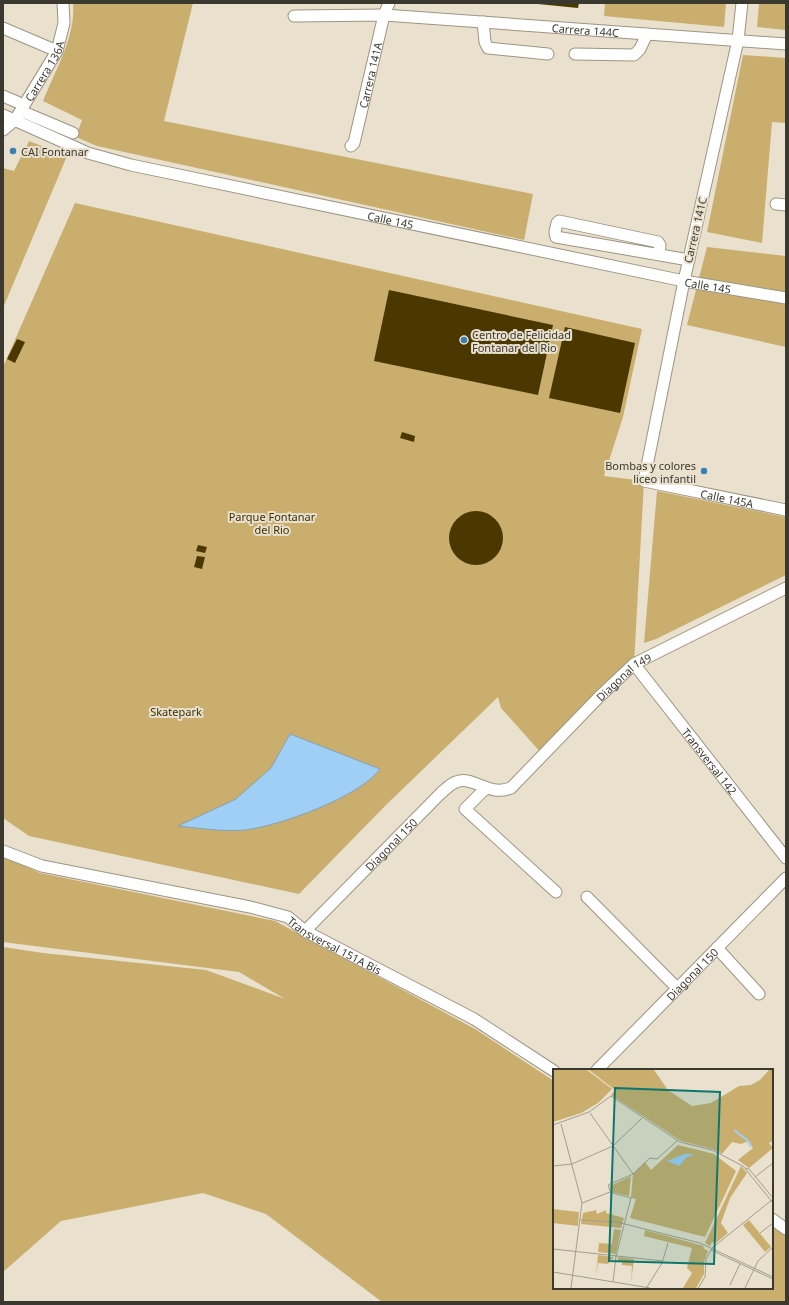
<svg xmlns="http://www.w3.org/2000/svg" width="789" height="1305" font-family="'Noto Sans',sans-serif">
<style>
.green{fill:#c9ae6e}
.water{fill:#a0cff6;stroke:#82a2bb}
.building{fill:#4b3800}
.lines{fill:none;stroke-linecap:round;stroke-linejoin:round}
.minor-casing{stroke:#9d9583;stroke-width:13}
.minor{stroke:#fff;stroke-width:11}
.poi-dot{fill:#387fb3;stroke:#e9e1cd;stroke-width:1.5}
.labels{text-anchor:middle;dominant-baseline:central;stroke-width:4;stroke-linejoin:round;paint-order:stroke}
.street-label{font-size:11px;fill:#3b3830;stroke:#e9e1cd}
.poi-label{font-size:11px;fill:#3b3830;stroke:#e9e1cd;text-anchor:start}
.park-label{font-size:11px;fill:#3e2f04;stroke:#e9e1cd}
.inset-river{fill:none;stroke:#a0cff6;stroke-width:2}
.inset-road{fill:none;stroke:#a39d8e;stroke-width:1}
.view{fill:#0f766e;fill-opacity:0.15;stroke:#0f766e;stroke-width:2}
.inset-edge{fill:none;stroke:#3b3830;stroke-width:2}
</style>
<rect width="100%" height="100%" fill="#e9e1cd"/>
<path class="green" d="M73,3h120l-29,118 369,73 -9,46 -427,-94 -21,-9 6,-17 -39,-19c12,-30 33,-65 30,-98z
M605,3h121l-2,24 -120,-11z
M759,3l27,1v26l-29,-3z
M743,55l43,3v65l-14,-1 -10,121 -55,-11z
M29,141l38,15 -64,152v-140l11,3z
M75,203l567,126 -19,88 -19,59 40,5 -10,183 -91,91 -42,-47 -3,-11 -113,109 -86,88 -270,-58 -26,-18v-451z
M707,247l79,9v91l-99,-22z
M657,491l129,26v58l-130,64 -12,4z
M3,855l37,18 235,48 200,108 79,52v207h218v-65l14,10v69h-404l-116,-88 -63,-21 -142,28 -58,51v-325l40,6 163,17 79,29 -46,-27 -236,-30z"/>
<path class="water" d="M290,734l90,35c-20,28 -101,57 -135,61 -22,2 -46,-2 -67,-4l58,-27 35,-31z"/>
<path class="building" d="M528,3h51l-1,5z
M389,290l164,35 -15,70 -164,-34z
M565,327l70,16 -15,70 -71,-15z
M17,339l8,3 -10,21 -8,-4z
M402,432l13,4 -1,6 -14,-4z
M449 538a27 27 0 1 1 54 0a27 27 0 1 1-54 0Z
M198,545l9,2 -2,6 -9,-2z
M197,556l8,1 -3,12 -8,-2z"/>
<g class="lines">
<defs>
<g id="minor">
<path id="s1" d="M742,3l-4,37 -54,241 -40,200 142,29"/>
<path id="s2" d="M294,16l90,-1 402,29"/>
<path d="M483,22l2,20 3,6 60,6"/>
<path d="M3,28l54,23"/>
<path d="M575,54l59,1 6,-6 7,-15"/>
<path d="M3,96l21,9"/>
<path d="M21,111l52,22"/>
<path id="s3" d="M3,115l85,38 43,12 553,116 102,17"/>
<path id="s4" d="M3,130l12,-10 42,-69 7,-28 -1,-20"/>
<path id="s5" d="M351,146l3,-3 30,-128 5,-12"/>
<path d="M776,204l10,1"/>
<path d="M659,255l1,-10 -2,-3 -99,-21 -2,2 -2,9 1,5 133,23"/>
<path id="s6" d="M634,664l152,194"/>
<path d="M486,788l-21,21 91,83"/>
<path id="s7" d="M3,851l39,15 208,41 38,10 17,14 169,88 80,52"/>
<path d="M587,897l90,91"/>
<path id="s8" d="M305,931l136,-138c4,-3 9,-9 15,-11 18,-7 31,15 55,6l88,-91 35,-33 152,-76"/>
<path d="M717,948l42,46"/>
<path id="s9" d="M597,1070l189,-192"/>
<path d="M772,1219l14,10"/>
</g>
</defs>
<use href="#minor" class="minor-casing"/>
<use href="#minor" class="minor"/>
</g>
<g class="poi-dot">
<circle cx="13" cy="151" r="4"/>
<circle cx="464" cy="340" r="4"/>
<circle cx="704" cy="471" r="4"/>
</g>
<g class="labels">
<g class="street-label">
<text stroke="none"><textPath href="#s2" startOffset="292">Carrera 144C</textPath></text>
<text stroke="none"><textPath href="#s4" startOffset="73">Carrera 136A</textPath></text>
<text stroke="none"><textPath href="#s5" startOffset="74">Carrera 141A</textPath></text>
<text stroke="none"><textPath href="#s3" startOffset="403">Calle 145</textPath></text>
<text transform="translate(695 230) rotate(-77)">Carrera 141C</text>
<text stroke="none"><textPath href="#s3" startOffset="727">Calle 145</textPath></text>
<text stroke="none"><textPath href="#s1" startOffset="573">Calle 145A</textPath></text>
<text stroke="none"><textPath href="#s8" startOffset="428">Diagonal 149</textPath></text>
<text stroke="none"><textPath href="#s6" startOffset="123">Transversal 142</textPath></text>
<text stroke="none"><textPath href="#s8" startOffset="122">Diagonal 150</textPath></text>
<text stroke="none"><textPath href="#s7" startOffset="348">Transversal 151A Bis</textPath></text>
<text stroke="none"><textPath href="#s9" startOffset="135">Diagonal 150</textPath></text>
</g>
<g class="poi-label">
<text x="21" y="151">CAI Fontanar</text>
<text x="472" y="334">Centro de Felicidad<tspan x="472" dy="13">Fontanar del Rio</tspan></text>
<text x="696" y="465" text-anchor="end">Bombas y colores<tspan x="696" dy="13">liceo infantil</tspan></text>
</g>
<g class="park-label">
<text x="272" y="516">Parque Fontanar<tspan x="272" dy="13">del Rio</tspan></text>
<text x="176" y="711">Skatepark</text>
</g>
</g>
<g transform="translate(553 1069)">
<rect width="220" height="220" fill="#e9e1cd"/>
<path d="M0,1h34l25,19 -14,14 -17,10 -28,9zM36,1h65l14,20 24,16 19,-3 28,-17 12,-1 9,-5 9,-10h4v71l-4,2 4,5 -24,20 -11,-8 15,-12 -4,-7 -8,3 -9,-2 -10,12 -10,-5 -31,-8 -70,-46 4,-5zM125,76l36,9 22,17 -31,66 -75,-19 6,-19 -5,-1 2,-24 12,-12 6,8zM188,97l6,7 -17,25 -9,25 7,10 -12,10 -4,-1 -2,4 -5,-3zM78,107l-2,20 -17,-4 -2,-6zM0,140l26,3 -1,14 -25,-3zM43,141l1,4 9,-4v3l18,5 -3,10 -40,-4 2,-11zM196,151l22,27 -6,5 -22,-27zM61,160l7,1 -5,24 -18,-2 1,-9 13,1zM92,161l59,16 -1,2 5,3 -4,11v12l-8,14h-13l9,-15 -5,-5 5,-20 -48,-12zM45,186l16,2 -6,7 -10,-1 -2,15zM65,188l16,2 -3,24 1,-17 -10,-1v-4h-4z" fill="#c9ae6e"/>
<path d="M132,85h9l-8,4 -7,8 -12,-5z" fill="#a0cff6"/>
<path class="inset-river" d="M181,61l13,10 4,7"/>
<path class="inset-road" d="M37,44l43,61M8,55l21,79 -11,85M0,56l36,-13 22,-16 69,46 32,8 31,16 30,37M0,97l19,-2 41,-18 29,-28M192,99l4,1 24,29M202,108l18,-14M57,122l-2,-6 25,-11 17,-16 7,1 21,-19M29,134l28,-11 21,6 -15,58 -3,26M27,151l37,2 83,21 73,34M207,164l13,-10M0,180l110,12M158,181l62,29M0,203l97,16M177,216l10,-21M94,218l15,-24 6,-20M145,219l7,-11 1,-18 6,-11 61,-49M192,219l13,-27 15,-14"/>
<path class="view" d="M62,19l105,4 -6,172 -105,-3z"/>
<rect width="220" height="220" class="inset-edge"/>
</g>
<rect width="789" height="1305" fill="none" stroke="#3b3830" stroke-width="8"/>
</svg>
